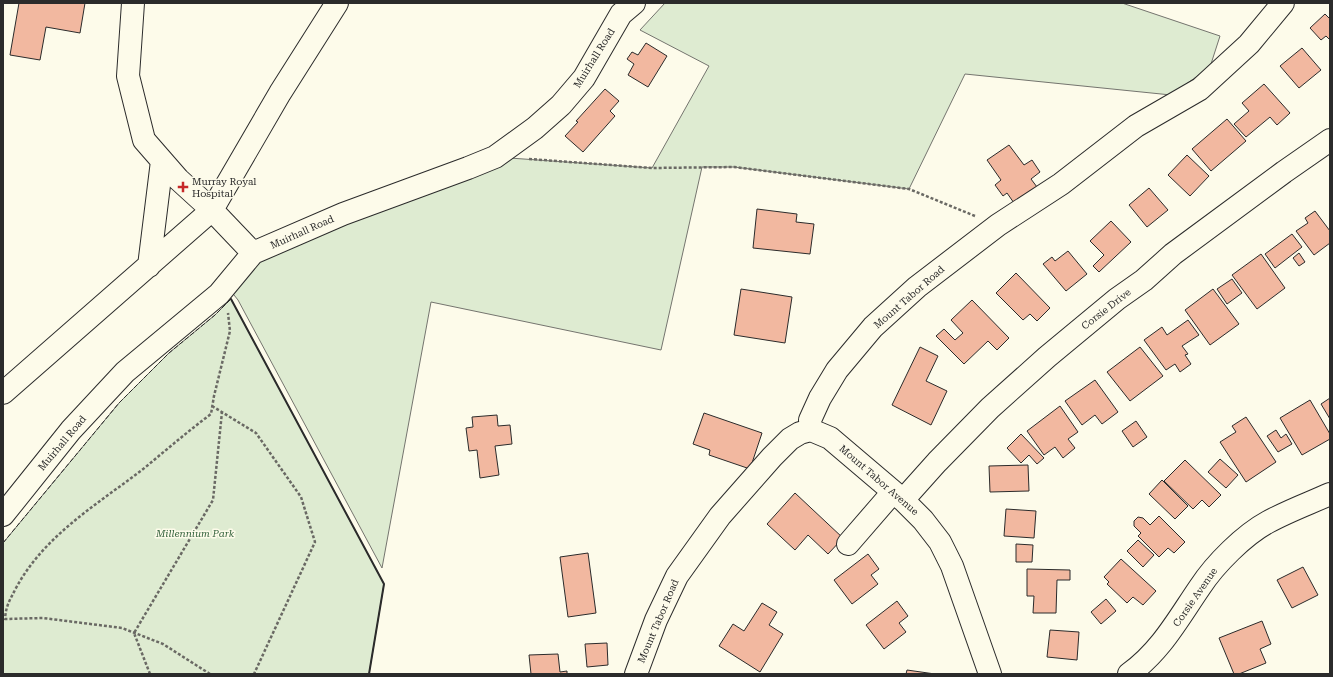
<svg xmlns="http://www.w3.org/2000/svg" width="1333" height="677" font-family="'Roboto Serif',serif">
<style>
.green{fill:#deebd1;stroke:#74746e}
.building{fill:#f2b8a0;stroke:#2b2b2b}
.lines{fill:none;stroke-linecap:round;stroke-linejoin:round}
.minor-casing{stroke:#2b2b2b;stroke-width:24}
.path{stroke:#6a6964;stroke-width:2.5;stroke-dasharray:3 2;stroke-linecap:butt}
.minor{stroke:#fdfbea;stroke-width:22}
.fence{stroke:#2b2b2b;stroke-width:1;stroke-dasharray:5 2;stroke-linecap:butt}
.wall{stroke:#2b2b2b;stroke-width:2}
.poi-dot{fill:#c62828;stroke:#fdfbea;stroke-width:1.5}
.labels{text-anchor:middle;dominant-baseline:central;stroke-width:3;stroke-linejoin:round;paint-order:stroke}
.street-label{font-size:10px;fill:#2b2b2b;stroke:#fdfbea}
.poi-label{font-size:10px;fill:#2b2b2b;stroke:#fdfbea;text-anchor:start}
.park-label{font-size:10px;font-style:italic;fill:#34623c;stroke:#fdfbea}
</style>
<rect width="100%" height="100%" fill="#fdfbea"/>
<path class="green" d="M665,3h457l98,33 -10,31 -39,28 -206,-21 -56,115 -175,-22h-32l-41,183 -230,-48 -49,266 -144,-268 -12,-15 27,-32 242,-96 157,11 57,-102 -69,-36z
M231,299l153,285 -15,90h-366v-131l116,-140 50,-50 46,-38z"/>
<path class="building" d="M19,3h66l-5,30 -34,-6 -6,33 -30,-5z
M1325,14l5,5v21l-4,-4 -5,4 -11,-12z
M646,43l21,13 -19,31 -20,-12 6,-11 -7,-5 5,-7 6,3z
M1302,48l19,22 -22,18 -19,-22z
M1264,84l26,29 -13,12 -7,-8 -24,20 -12,-13 15,-13 -7,-8z
M605,89l14,12 -9,10 5,5 -32,36 -18,-16 13,-14 -2,-1z
M1227,119l19,22 -35,30 -19,-22z
M1009,145l15,20 8,-5 8,12 -9,7 6,8 -23,16 -7,-10 -4,3 -8,-11 6,-5 -14,-20z
M1187,155l22,21 -19,20 -22,-21z
M1149,188l19,22 -21,17 -18,-22z
M757,209l40,5 -1,8 18,2 -4,30 -57,-6z
M1315,211l15,20v12l-16,12 -18,-24 12,-8 -3,-5z
M1111,221l20,21 -32,30 -6,-6 11,-11 -14,-14z
M1292,234l10,13 -27,21 -10,-14z
M1068,251l19,23 -21,17 -23,-27 9,-7 3,4z
M1299,253l6,9 -6,4 -6,-8z
M1261,254l24,34 -28,21 -25,-34z
M1016,273l34,35 -13,13 -7,-7 -7,6 -27,-27z
M1232,279l10,14 -15,11 -10,-15z
M741,289l51,8 -7,46 -51,-8z
M1213,289l26,35 -29,21 -25,-35z
M972,300l37,38 -12,12 -9,-9 -24,23 -28,-28 8,-7 11,11 8,-7 -12,-13z
M1188,320l11,15 -17,11 6,8 -3,1 6,9 -11,8 -5,-8 -9,6 -22,-30 18,-13 5,8z
M920,347l18,9 -12,25 21,10 -16,34 -39,-20z
M1140,347l23,29 -33,25 -23,-29z
M1095,380l23,32 -16,12 -7,-9 -13,10 -17,-24z
M1330,398v21l-9,-15z
M1310,400l20,34v5l-28,16 -22,-37z
M1060,406l18,26 -10,7 7,9 -12,10 -8,-11 -11,8 -17,-24z
M704,413l58,20 -12,36 -41,-14 1,-5 -17,-6z
M497,415l1,11 12,-1 2,19 -17,2 4,29 -19,3 -3,-28 -8,1 -3,-23 7,-1 -1,-10z
M1246,417l30,45 -30,20 -26,-40 16,-10 -4,-6z
M1136,421l11,16 -14,10 -11,-16z
M1276,430l5,8 5,-4 6,10 -14,8 -11,-16z
M1021,434l23,24 -7,6 -8,-9 -8,8 -14,-15z
M1220,459l18,16 -12,13 -18,-16z
M1185,460l36,35 -12,12 -7,-7 -9,9 -29,-28z
M1028,465l1,26 -39,1 -1,-26z
M1162,480l26,26 -13,13 -26,-25z
M795,493l48,45 -15,16 -20,-19 -13,15 -28,-26z
M1006,509l30,2 -2,27 -30,-2z
M1159,516l26,26 -11,11 -6,-5 -9,9 -21,-21 3,-3 -7,-7v-5l4,-4 5,1 7,7z
M1138,540l16,15 -11,12 -16,-16z
M1016,544l17,1 -1,17h-16z
M588,553l8,60 -28,4 -8,-60z
M868,554l11,15 -8,6 7,9 -26,20 -18,-24z
M1121,559l35,32 -13,14 -10,-8 -6,6 -20,-19 2,-2 -5,-5z
M1303,567l15,28 -26,13 -15,-28z
M1027,569l43,1v10h-13l-1,33h-23l1,-17h-7z
M1106,599l10,12 -15,13 -10,-12z
M897,601l11,15 -9,7 7,9 -22,17 -18,-24z
M762,603l15,9 -8,13 14,9 -23,38 -41,-26 14,-22 11,7z
M1262,621l9,23 -11,5 6,14 -27,11h-5l-15,-36z
M1050,630l29,2 -2,28 -30,-3z
M607,643l1,22 -21,2 -2,-23z
M558,654l2,18 7,-1v3h-36l-2,-19z
M907,670l28,4h-29z"/>
<g class="lines">
<defs>
<path id="minor" d="M133,3l-5,73 16,64 34,39 34,31 41,43
M149,266l13,-105
M3,393l209,-183 68,-117 57,-90
M811,430l-1,-10 10,-22 17,-28 36,-43 44,-40 81,-62 63,-41 75,-58 64,-37 49,-45 34,-41
M811,430l19,8 73,62 20,20 17,22 12,24 38,108
M903,500l34,-38 53,-54 57,-51 70,-58 27,-19 29,-26 111,-82 46,-32
M3,515l68,-85 54,-58 94,-78 34,-41 90,-39 125,-46 27,-11 40,-29 26,-23 23,-27 37,-64 13,-11
M848,544l45,-52
M636,674l20,-54 21,-44 43,-60 52,-59 18,-18 10,-6 11,-3
M1129,674c32,-23 49,-55 71,-87 15,-23 44,-52 68,-65 20,-11 42,-19 62,-28"/>
</defs>
<use href="#minor" class="minor-casing"/>
<path class="path" d="M529,159l123,9 82,-1 175,22 66,27
M212,406l44,27 45,64 14,45 -61,132
M150,674l-16,-41 79,-133 9,-88
M210,674l-47,-30 -41,-16 -79,-10 -38,1c1,-14 5,-19 11,-31 28,-52 80,-83 126,-118 23,-19 45,-38 69,-56l3,-18 16,-65 -2,-18"/>
<use href="#minor" class="minor"/>
<path class="fence" d="M3,543l116,-140 50,-50 46,-38 16,-16"/>
<path class="wall" d="M231,299l153,285 -15,90"/>
</g>
<path class="poi-dot" d="M181 181h4v4h4v4h-4v4h-4v-4h-4v-4h4z"/>
<g class="labels">
<g class="street-label">
<text transform="translate(594 58) rotate(-58)">Muirhall Road</text>
<text transform="translate(302 232) rotate(-24)">Muirhall Road</text>
<text transform="translate(909 297) rotate(-41)">Mount Tabor Road</text>
<text transform="translate(1106 309) rotate(-38)">Corsie Drive</text>
<text transform="translate(62 443) rotate(-50)">Muirhall Road</text>
<text transform="translate(879 480) rotate(41)">Mount Tabor Avenue</text>
<text transform="translate(1195 597) rotate(-55)">Corsie Avenue</text>
<text transform="translate(658 621) rotate(-67)">Mount Tabor Road</text>
</g>
<g class="poi-label">
<text x="192" y="181">Murray Royal<tspan x="192" dy="12">Hospital</tspan></text>
</g>
<g class="park-label">
<text x="195" y="533">Millennium Park</text>
</g>
</g>
<rect width="1333" height="677" fill="none" stroke="#2b2b2b" stroke-width="8"/>
</svg>
